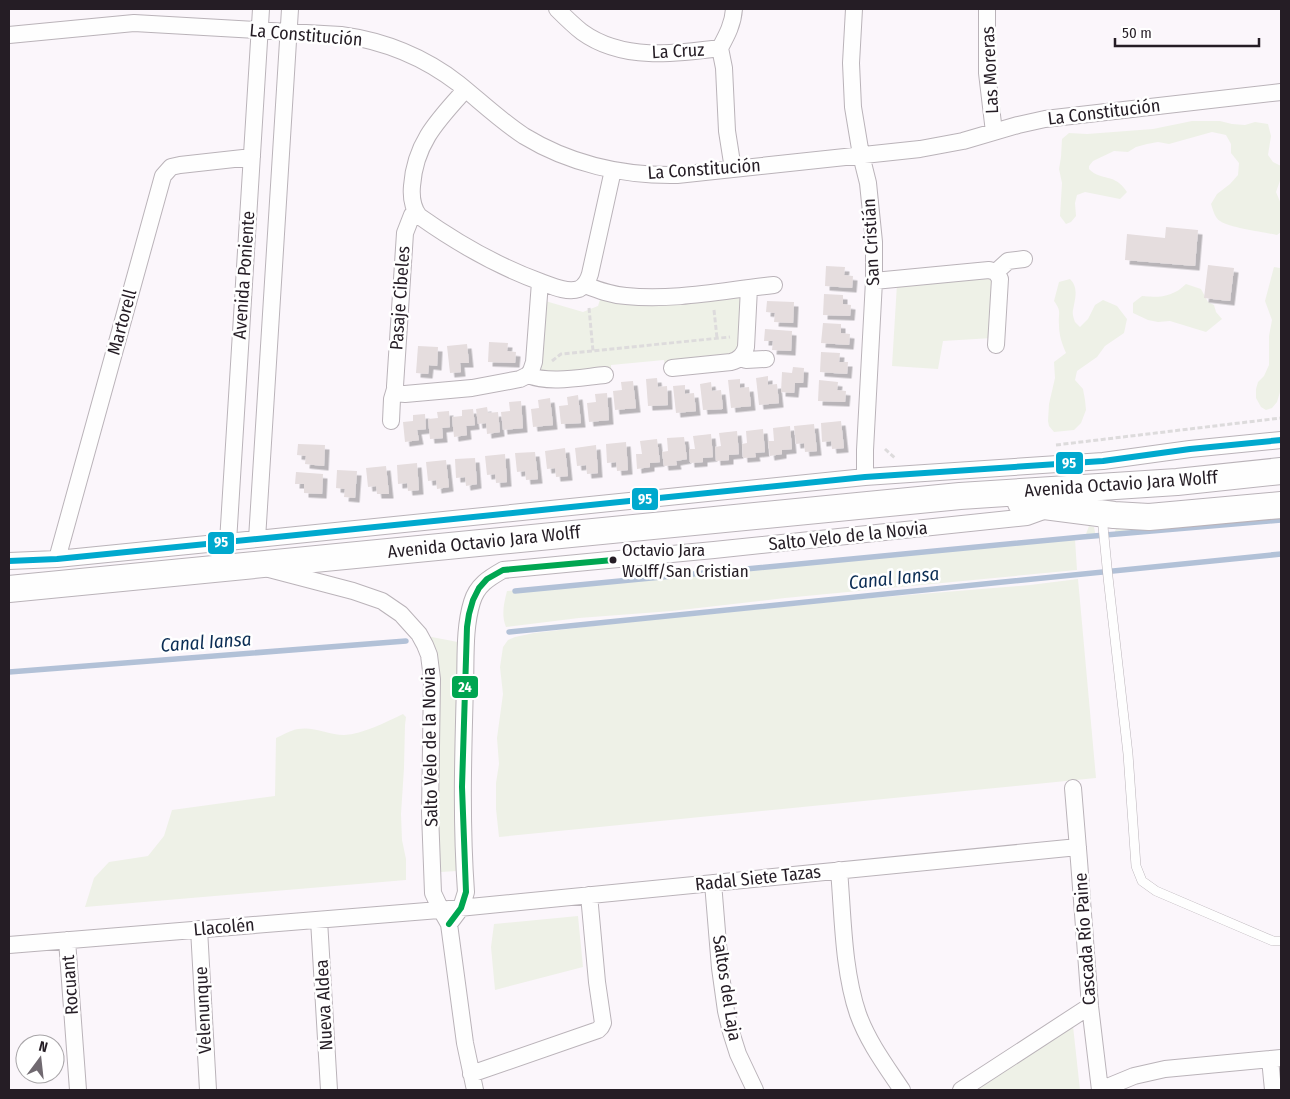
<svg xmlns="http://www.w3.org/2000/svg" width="1290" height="1099" font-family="'Fira Sans Condensed',sans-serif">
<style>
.green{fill:#eef1e7}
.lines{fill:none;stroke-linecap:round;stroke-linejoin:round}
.stream{stroke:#b2c1d7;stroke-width:5.5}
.building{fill:#e5ddde;filter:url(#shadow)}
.lane-casing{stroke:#bab3b9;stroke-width:10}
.street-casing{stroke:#bab3b9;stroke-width:18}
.primary-casing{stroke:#bab3b9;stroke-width:28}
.path{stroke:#dddbdc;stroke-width:3;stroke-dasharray:5 2.5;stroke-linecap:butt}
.lane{stroke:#fefefe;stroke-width:9}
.street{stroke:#fefefe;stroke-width:16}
.primary{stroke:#fefefe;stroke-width:26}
.bus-1-casing{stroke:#fff;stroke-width:10}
.bus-2-casing{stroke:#fff;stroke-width:10}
.bus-1{stroke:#00a9ce;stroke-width:6}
.bus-2{stroke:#00a651;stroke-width:6}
.bus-dot{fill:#251d25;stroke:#fff;stroke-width:2}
.labels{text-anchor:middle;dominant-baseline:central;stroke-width:5;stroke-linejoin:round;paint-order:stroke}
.bus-label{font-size:17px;fill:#251d25;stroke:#fff;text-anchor:start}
.street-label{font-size:18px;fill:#251d25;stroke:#fff}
.water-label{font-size:19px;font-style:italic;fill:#0b2d54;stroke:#fff}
.line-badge{stroke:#fff;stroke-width:2}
.badge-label{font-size:14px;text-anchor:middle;font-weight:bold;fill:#fff}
</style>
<defs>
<filter id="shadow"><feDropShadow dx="4.5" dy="4.5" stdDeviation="0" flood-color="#0004"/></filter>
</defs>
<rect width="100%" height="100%" fill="#fbf6fb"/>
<path class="green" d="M1192,121h28l12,3 13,1 10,-3 13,2 3,12 -3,19 5,7 8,4v12l-5,14 5,12v28l-4,3c-13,-3 -47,-7 -57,-14 -5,-3 -7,-11 -9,-17l6,-10 13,-10 8,-9 1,-12 -8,-10v-9l-5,-9 -14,-3 -43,12 -11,-2 -11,2 -11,3 -8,5 -14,-1 -21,10 -4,5v3c13,13 25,3 38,23l-7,7 -35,-7 -8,3 -2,8 1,13 -5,6 -5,2 -6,-8 2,-33 -3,-14 2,-12 1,-18 7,-6 18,1 66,-5z
M1274,267l6,1 1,11 -1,24 1,71 -1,18 -3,10 -5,6 -6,2 -5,-3 -5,-9v-9l2,-7 6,-6 5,-11v-29l3,-16 -7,-19z
M991,276l4,7 -3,55 -49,3 -5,28 -46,-3 5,-82z
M1070,279c9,9 5,20 3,31 -1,4 1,9 2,12l5,5 8,-8 7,-14 8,-5 14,6 10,13 -3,14 -19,13 -8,11 -20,14 -2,9 8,9 2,11 1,10 -5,13 -7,7 -20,2 -5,-6 -1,-5 1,-17 6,-26 -1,-16 12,-9c-4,-9 -7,-18 -7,-28 -1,-13 3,-13 -5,-24l5,-19z
M1186,284l15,5 7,13 6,3 2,7 6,7 -16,13 -36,-11 -12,1 -10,-2 -15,-7v-10l9,-7c17,2 31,1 44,-12z
M744,291l-7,63 -72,12 -1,-6 -53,5v6l-48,6 -28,-7 7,-70 41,12 15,-6 4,-13z
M1281,518v4l-166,14v-5l1,-2c55,2 110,-6 165,-11z
M1089,526l5,1 2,10 -21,2 2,31 -292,28 -113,13 -93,7 -73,9c-5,-12 -2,-24 1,-36l506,-48 73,-9z
M1078,579l18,199 -597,59 -3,-28v-26l3,-19 -2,-26 6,-44 -3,-27 3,-20 5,-7 7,-3 19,-4 85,-10 241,-24 170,-14z
M416,634l47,9 -3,215 -3,13 -16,1 -6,-13 2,-157z
M403,714l3,3 -1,8 -1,43 -3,46 1,26 4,19v21l-321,27 9,-29 15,-16 39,-6 16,-20 8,-26 103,-14 1,-58c7,-3 15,-8 22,-9 15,-3 31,6 46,6 19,-1 42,-13 59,-21z
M578,916l5,51 -88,23 -4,-43 3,-23z
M1073,1026l7,64h-106z"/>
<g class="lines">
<path class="stream" d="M515,591l567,-54 199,-17
M509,632c258,-27 515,-53 772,-78
M9,672l397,-31"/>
</g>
<path class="building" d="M1166,227l32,3 -3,36 -70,-6 2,-26 38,4z
M1208,265l26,3 -4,33 -26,-3z
M826,266l19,1 -1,8 9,1 -1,12 -27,-2z
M824,294l19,1v9l8,1 -1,11 -27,-1z
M767,301l27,1 -1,21 -19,-1 1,-9 -9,-1z
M823,323l18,1v9l9,1 -1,11 -28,-2z
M765,329l27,2 -1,20 -19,-1 1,-9h-9z
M489,342l19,1 -1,8 9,1 -1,11 -27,-1z
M467,344l2,19h-9l1,9 -11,1 -3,-27z
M418,346l20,1 -1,19 -8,-1 -1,9 -12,-1z
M821,352l19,1 -1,9h9l-1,12 -27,-2z
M793,367l11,1 -1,15h-8l-1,10 -13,-1 1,-20 10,1z
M768,376v9l9,-1 2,19 -20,2 -3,-27z
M657,378l1,9 9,-1 1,19 -20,1 -2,-27z
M740,379v9l9,-1 2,19 -20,2 -3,-28z
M819,380l19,2 -1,8 9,1 -1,11 -27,-1z
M633,381l3,27 -21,2 -2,-19 9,-1 -1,-8z
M711,382l1,9 9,-1 2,19 -20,1 -3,-26z
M685,385v9l9,-1 2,18 -20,2 -3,-27z
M607,393l2,27 -20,2 -2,-19 9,-1 -1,-8z
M578,395l3,28 -20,1 -2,-18 9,-1 -1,-8z
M550,398l3,27 -20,2 -2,-18 8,-1 -1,-8z
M521,401l2,27 -20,2 -2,-18 9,-1 -1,-9z
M487,407l1,6 10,-1 2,20 -13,2 -1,-11 -8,1 -2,-15z
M473,409l2,16 -9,1 1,9 -13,2 -2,-20 10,-1v-6z
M449,411l1,16 -8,1 1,10 -13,1 -2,-20 10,-1 -1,-6z
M425,414l1,15 -9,1 2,10 -14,2 -2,-20 10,-1v-6z
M841,421l3,27 -12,1 -1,-8 -9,1 -1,-19z
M814,424l3,27 -12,1 -1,-9 -8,1 -2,-18z
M790,426l2,23 -10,1v4l-12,2 -2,-15h6l-1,-13z
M763,429l2,23 -10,1 1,4 -13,1 -1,-14 5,-1 -1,-12z
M737,431l2,23 -10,1v5l-13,1 -1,-14 6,-1 -2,-13z
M711,434l2,23 -10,1v4l-13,1 -1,-14h6l-2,-13z
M684,437l3,22 -11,2 1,4 -13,1 -2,-14 6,-1 -1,-13z
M657,439l3,23 -10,1v4l-13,2 -1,-15h6l-2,-13z
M626,442l2,28 -11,1 -1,-9 -9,1 -1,-19z
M298,444l27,1 -1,21 -19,-2 1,-8 -9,-1z
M596,445l2,28 -11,1 -1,-9 -9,1 -2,-18z
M565,448l3,28 -12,1 -1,-9 -8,1 -2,-18z
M535,452l3,27 -12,1 -1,-9 -8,1 -2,-19z
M505,454l2,28 -11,1 -1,-9 -8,1 -2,-19z
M475,458l2,26 -11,2 -1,-9 -9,1 -1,-19z
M446,460l3,27 -12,2 -1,-9 -8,1 -2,-19z
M417,463l2,27 -11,1 -1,-8 -9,1 -1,-19z
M386,466l3,28h-12l-1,-8 -8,1 -2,-19z
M337,470l20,1 -2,27 -11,-1 1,-8 -9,-1z
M296,472l27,2 -1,20 -18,-1v-9h-9z"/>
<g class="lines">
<defs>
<path id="lane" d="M1102,516l6,61 20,177 8,112 6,15 14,10 117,50h8"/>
<path id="street" d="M557,9c8,8 16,16 25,23 40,29 93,22 138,16
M854,9l-3,54 2,44 8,48 7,28 6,59v39l-9,169v27
M987,9v64l7,59
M9,35l125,-12 207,12c44,6 82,21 118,49 21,17 42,37 65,52 46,28 100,40 153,39l243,-26 43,-8 55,-16 27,-6 236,-27
M720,48l4,20 3,63 6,38
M720,48c7,-13 13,-24 14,-39
M465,90c-27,30 -50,53 -53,96 -1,11 0,21 7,30 38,27 78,50 122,66 11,4 26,11 38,7 6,-3 9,-8 11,-15l23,-104
M415,211l-3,4 -7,18 -10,153c1,6 4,8 10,8l67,-6 48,-9 8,-4 3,-4 3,-9 6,-80
M996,272l12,-11 16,-2
M874,281l115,-11 7,2 4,7 -4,66
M585,285c13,5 26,10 41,11 49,5 99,-6 148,-11
M740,358l6,2 20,-1
M672,368l59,-6c8,-2 13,-7 15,-15l3,-59
M528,375c21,9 55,2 77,0
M391,421l1,-22 3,-10
M257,539l33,-530
M228,542l33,-533
M57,559l106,-383 8,-9 9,-2 72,-8
M9,561l48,-2 200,-20 608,-62 238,-16 87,-12 91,-9
M269,569l84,22 29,10 19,13 18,20 6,11 4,10 3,24 -2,134 3,80 8,17 8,14 16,119 10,47
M1073,788l6,73 11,145 10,84
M839,870c4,47 4,100 19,144 10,28 28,52 44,76
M713,883l7,85 6,43 5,21 7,22 17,36
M319,920l10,170
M449,924l12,-16 5,-16c-5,-70 -3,-137 -1,-207 1,-27 -1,-57 7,-83 5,-17 17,-24 31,-32l211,-20 313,-33 22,-8
M199,929l9,161
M67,940l11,150
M9,945l430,-35 639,-63
M1270,1059l3,31
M471,1074l127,-44 3,-3 2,-4 -6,-41 -8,-87
M961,1090l129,-84
M1100,1090l34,-14 31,-7 116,-11"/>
<path id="primary" d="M1021,503l93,12 35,2 132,-12
M9,589l951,-93 217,-14 104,-11"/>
</defs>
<use href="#lane" class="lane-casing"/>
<use href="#street" class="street-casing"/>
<use href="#primary" class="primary-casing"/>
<path class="path" d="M589,308l4,43
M714,310l3,28
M552,361l9,-7 169,-17
M1056,445l225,-27
M885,449l10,9"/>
<use href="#lane" class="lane"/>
<use href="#street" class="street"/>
<use href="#primary" class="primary"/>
<defs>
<path id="bus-1" d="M9,561l48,-2 200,-20 608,-62 238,-16 87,-12 91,-9"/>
<path id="bus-2" d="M449,924l12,-16 5,-16 -4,-105 5,-160 2,-13 4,-14 6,-12 8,-9 16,-9 110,-10"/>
</defs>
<use href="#bus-1" class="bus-1-casing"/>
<use href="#bus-2" class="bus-2-casing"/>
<use href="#bus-1" class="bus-1"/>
<use href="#bus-2" class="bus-2"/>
</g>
<circle class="bus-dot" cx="613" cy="560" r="4.5"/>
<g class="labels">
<g class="bus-label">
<text x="622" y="550">Octavio Jara<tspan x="622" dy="21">Wolff/San Cristian</tspan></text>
</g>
<g class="street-label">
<text transform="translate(306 35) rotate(5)">La Constitución</text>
<text transform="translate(678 51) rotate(-3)">La Cruz</text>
<text transform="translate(990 70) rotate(-93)">Las Moreras</text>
<text transform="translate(1104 112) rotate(-7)">La Constitución</text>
<text transform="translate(704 169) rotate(-4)">La Constitución</text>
<text transform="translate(871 242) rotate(-93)">San Cristián</text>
<text transform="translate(244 275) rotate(-86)">Avenida Poniente</text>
<text transform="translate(400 298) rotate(-86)">Pasaje Cibeles</text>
<text transform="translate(122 322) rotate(-75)">Martorell</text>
<text transform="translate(1121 484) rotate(-4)">Avenida Octavio Jara Wolff</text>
<text transform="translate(848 536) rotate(-6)">Salto Velo de la Novia</text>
<text transform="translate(484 542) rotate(-6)">Avenida Octavio Jara Wolff</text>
<text transform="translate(430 747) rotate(-91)">Salto Velo de la Novia</text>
<text transform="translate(758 878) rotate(-6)">Radal Siete Tazas</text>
<text transform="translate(224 927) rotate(-5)">Llacolén</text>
<text transform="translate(1085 939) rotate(-94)">Cascada Río Paine</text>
<text transform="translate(70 985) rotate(-94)">Rocuant</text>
<text transform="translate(727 988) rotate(81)">Saltos del Laja</text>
<text transform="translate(324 1005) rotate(-93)">Nueva Aldea</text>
<text transform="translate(203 1010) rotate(-93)">Velenunque</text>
</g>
<g class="water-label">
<text transform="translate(894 578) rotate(-6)">Canal Iansa</text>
<text transform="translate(206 642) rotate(-4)">Canal Iansa</text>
</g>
</g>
<g class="line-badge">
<rect x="1055" y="451" width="29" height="24" rx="5" fill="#00a9ce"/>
<rect x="631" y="487" width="28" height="24" rx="5" fill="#00a9ce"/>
<rect x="207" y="531" width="28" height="24" rx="5" fill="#00a9ce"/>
<rect x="451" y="675" width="28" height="24" rx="5" fill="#00a651"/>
</g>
<g class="badge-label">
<text x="1069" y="468">95</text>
<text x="645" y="504">95</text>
<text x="221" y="547">95</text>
<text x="465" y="692">24</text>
</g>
<rect width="1290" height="1099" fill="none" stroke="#251d25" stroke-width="20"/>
<g transform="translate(40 1059) rotate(15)"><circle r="24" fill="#ffffff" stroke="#a8a5a8"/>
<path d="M0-4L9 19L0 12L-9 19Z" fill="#706970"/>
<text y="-8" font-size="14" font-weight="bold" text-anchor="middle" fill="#251d25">N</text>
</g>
<path d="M1115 38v8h144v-8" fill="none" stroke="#251d25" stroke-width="2.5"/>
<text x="1122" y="38" font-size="15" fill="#251d25" stroke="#ffffff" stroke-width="4" paint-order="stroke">50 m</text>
</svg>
